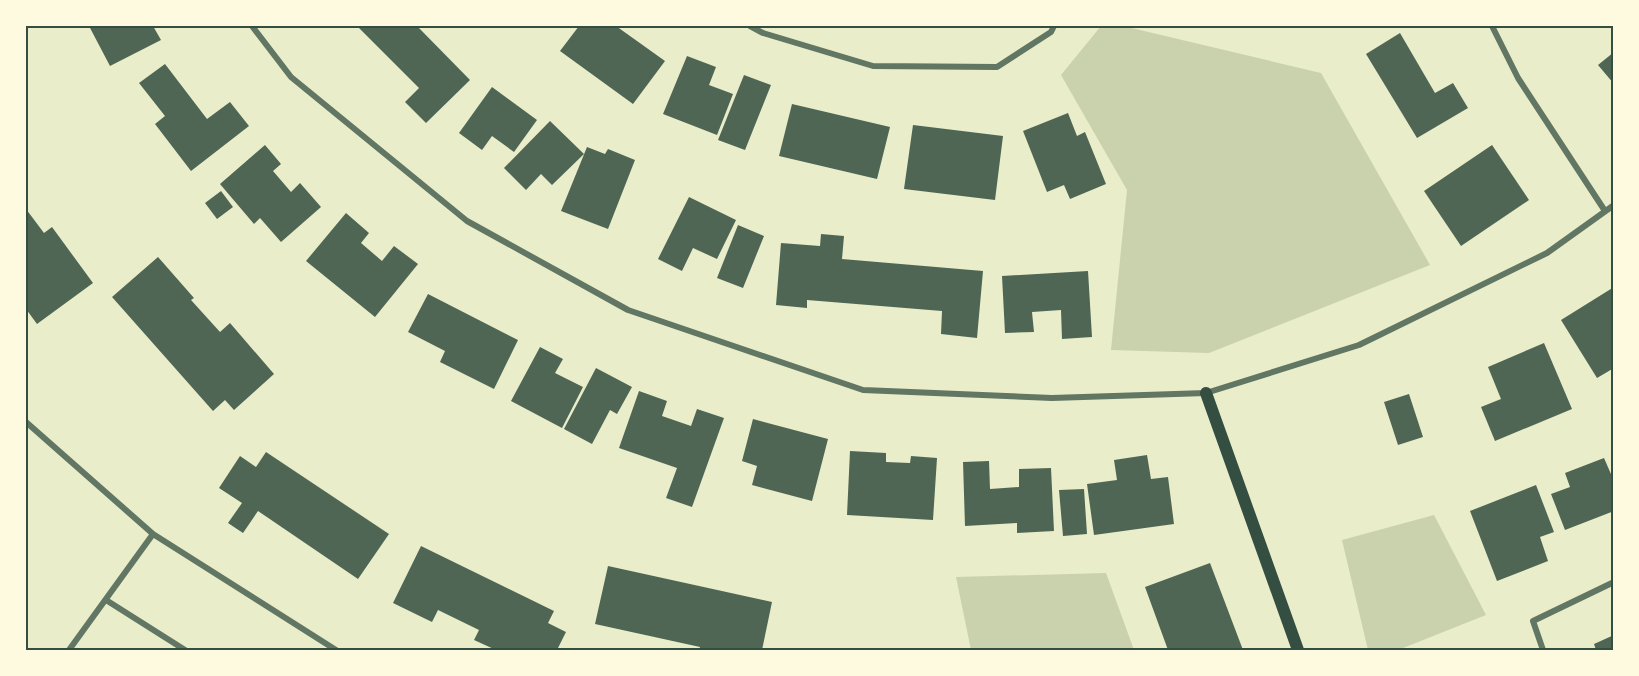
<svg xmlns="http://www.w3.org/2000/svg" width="1639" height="676" font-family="'Archivo Narrow',sans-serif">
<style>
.green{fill:#cad2ad}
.building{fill:#4f6655}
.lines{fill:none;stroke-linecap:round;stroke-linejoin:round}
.minor{stroke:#617663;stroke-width:6}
.secondary{stroke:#344e41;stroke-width:12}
.neatline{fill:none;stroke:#344e41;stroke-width:2}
</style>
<rect width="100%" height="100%" fill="#e9edc9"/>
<path class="green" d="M1101,26h22l198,47 109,192 -221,88 -98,-3 16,-160 -66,-115z
M1434,515l52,100 -88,35h-30l-26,-110z
M1106,573l28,77h-163l-15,-73z"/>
<path class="building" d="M89,26h64l8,14 -51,26z
M357,26h60l53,54 -44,43 -21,-21 14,-14z
M579,26h37l49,35 -32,43 -73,-53z
M1400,33l35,60 18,-10 15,25 -51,30 -51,-84z
M1614,52v32l-16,-19z
M687,56l29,11 -7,18 24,9 -16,41 -54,-21z
M165,64l42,55 23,-17 19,24 -58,45 -36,-47 10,-8 -26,-33z
M744,75l27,10 -26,65 -27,-10z
M492,87l45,33 -23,32 -22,-16 -10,14 -23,-17z
M792,104l98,23 -13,52 -98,-23z
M1068,113l9,23 8,-4 21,52 -36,15 -6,-14 -17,7 -24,-61z
M550,121l34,33 -32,31 -11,-11 -15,16 -22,-22z
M913,125l90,11 -8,64 -91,-11z
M265,145l16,19 -8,7 18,21 9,-9 21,24 -40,35 -21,-24 -6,6 -34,-40z
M1492,145l37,55 -68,46 -37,-55z
M587,147l18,7 3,-5 27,11 -27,69 -47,-18z
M221,191l12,16 -16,12 -12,-16z
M689,197l47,23 -19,39 -24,-11 -11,23 -24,-12z
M26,209l18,24 8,-6 41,56 -56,41 -11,-15z
M346,213l23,20 -8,10 21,18 12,-15 24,18 -43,53 -69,-56z
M738,225l26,11 -21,52 -26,-10z
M821,234l23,2 -2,23 141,12 -6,67 -36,-4 1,-23 -135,-11v8l-31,-3 5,-62 39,3z
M158,257l36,41 -3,2 29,32 10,-9 44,51 -40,36 -9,-10 -12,11 -101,-114z
M1088,271l4,66 -30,2 -1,-29 -29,2 2,20 -29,1 -3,-57z
M1614,287v81l-17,10 -36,-58z
M428,294l90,46 -24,49 -54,-27 5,-11 -37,-19z
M1544,343l28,66 -77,32 -14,-34 20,-8 -13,-32z
M540,347l23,12 -8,14 28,14 -21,41 -51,-27z
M596,368l36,19 -15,27 -7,-4 -18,34 -28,-15z
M639,391l28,10 -5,15 29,10 6,-17 27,9 -32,89 -26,-9 11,-30 -58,-20z
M1409,394l14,43 -25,8 -14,-43z
M753,419l75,20 -16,62 -60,-16 5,-19 -15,-5z
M850,451l36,2v9l24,1 1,-7 26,2 -4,62 -86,-5z
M266,452l123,82 -31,45 -100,-68 -15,22 -15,-10 14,-20 -23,-15 21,-32 16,11z
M1147,455l4,24 17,-2 6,47 -80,11 -7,-51 30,-4 -3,-20z
M1604,458l10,23v30l-49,19 -14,-36 19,-7 -5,-14z
M989,461l1,28 29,-2v-18l32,-1 3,63 -37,2v-10l-52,3 -2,-64z
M1536,485l18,47 -14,5 8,24 -51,20 -27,-70z
M1084,489l3,45 -24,2 -4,-46z
M421,546l133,65 -6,12 18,9 -9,18h-61l-22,-10 5,-10 -41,-20 -6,12 -39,-19z
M1210,563l33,87h-75l-23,-63z
M608,566l164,36 -10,48h-63l1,-3 -105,-23z
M1614,635v15h-18l-2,-6z"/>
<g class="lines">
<path class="minor" d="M252,26l39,51 176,144 161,89 235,80 189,8 154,-5 153,-48 188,-92 67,-48
M750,26l13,7 110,33 124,1 54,-35 3,-6
M1492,26l26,52 87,133
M26,422l127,112 183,116
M106,600l79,50
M69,650l84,-116
M1543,650l-10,-29 81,-39"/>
<path class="secondary" d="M1206,393l92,257"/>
</g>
<rect width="1639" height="676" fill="none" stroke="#fefae0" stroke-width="54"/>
<rect x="27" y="27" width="1585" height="622" class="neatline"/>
</svg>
